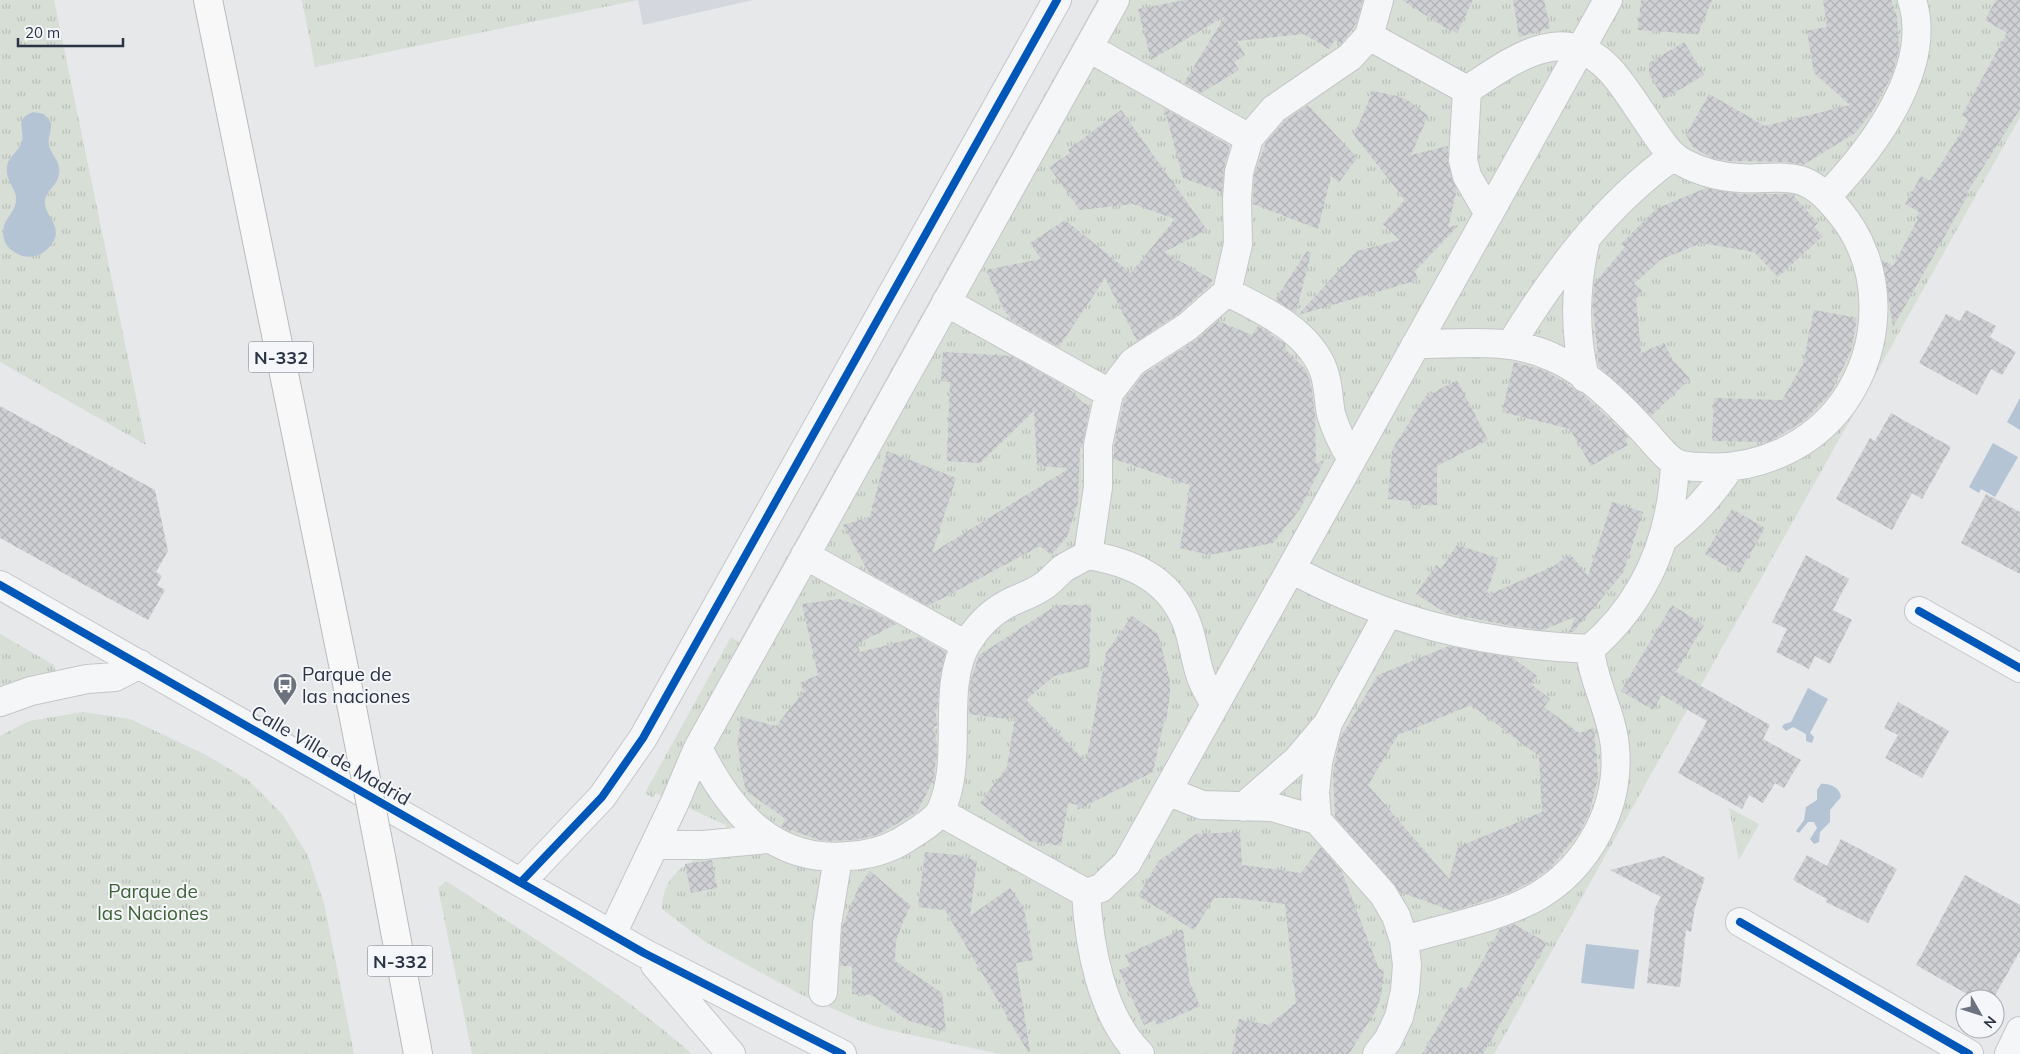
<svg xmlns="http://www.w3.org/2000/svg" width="2020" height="1054" font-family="Mulish,sans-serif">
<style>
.built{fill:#d4d7dd}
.grass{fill:url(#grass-tufts)}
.water{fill:#b4c4d5}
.building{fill:url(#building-cross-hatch);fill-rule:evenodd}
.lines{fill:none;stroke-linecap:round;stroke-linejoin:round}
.minor-casing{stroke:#c4c6c8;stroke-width:30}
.highway-casing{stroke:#b8bbbf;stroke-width:30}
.minor{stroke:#f5f6f7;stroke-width:28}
.highway{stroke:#f8f8f8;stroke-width:28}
.highway-bridge-casing{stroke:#b8bbbf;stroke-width:30;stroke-linecap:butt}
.highway-bridge{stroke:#f8f8f8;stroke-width:28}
.cycleway-casing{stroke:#f4f6f9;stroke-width:11}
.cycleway{stroke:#0057b8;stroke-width:8}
.labels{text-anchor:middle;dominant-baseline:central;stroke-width:4;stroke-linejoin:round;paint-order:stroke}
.shield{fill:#f4f6f9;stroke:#676e7b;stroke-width:1}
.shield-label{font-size:18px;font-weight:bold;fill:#2b3445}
.poi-label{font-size:19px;fill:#2b3445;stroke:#f4f6f9;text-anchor:start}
.street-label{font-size:19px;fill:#2b3445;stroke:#f4f6f9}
.park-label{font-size:19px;fill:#3f6138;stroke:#f4f6f9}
</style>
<defs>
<pattern id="grass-tufts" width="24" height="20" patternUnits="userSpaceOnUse" patternTransform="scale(1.25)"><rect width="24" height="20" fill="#d6ded6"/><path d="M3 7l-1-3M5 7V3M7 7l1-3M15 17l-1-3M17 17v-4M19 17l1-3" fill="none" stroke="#b8bfb9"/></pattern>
<pattern id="building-cross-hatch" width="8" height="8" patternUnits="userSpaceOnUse" patternTransform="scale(1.25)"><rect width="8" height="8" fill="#ced0d3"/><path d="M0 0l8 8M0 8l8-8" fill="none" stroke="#b1b3b6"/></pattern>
</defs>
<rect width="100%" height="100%" fill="#e6e8ea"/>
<path class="built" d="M638,0h115l-110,25z"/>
<path class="grass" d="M0,0h54l92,445 -146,-83z
M302,0h336l-323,67z
M1097,0h923v117l-526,937h-494l-116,-25 -21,-7 -63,-28 -96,-53 -42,-32c0,-39 35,-52 65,-65l-1,-19 -71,-32 -2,5 -8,-5 86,-156 8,5z
M0,634l54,31 1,6 -55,14z
M83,712l47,7 76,36 42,25 35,35 25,41 16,47 30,151h-354v-318l29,-15z
M1729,808l30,16 -20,36z
M446,881c83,55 171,107 246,173h-220l-34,-166z"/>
<path class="water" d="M33,112l11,2 7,9c1,8 -4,16 -2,23 3,10 12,15 10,28 -1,11 -12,15 -14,26 -3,16 26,29 0,51 -7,6 -17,7 -25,4 -7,-3 -14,-8 -16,-16 -4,-19 9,-22 12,-37 2,-11 -8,-18 -9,-29 -2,-15 9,-18 14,-29 6,-13 -9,-24 12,-32z
M2020,398v32l-13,-8z
M1993,443l25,14 -23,40 -14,-8 -2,4 -10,-6z
M1808,688l20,11 -18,34 4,4 -2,6 -6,-2v-7l-13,-7 -7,4 -4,-4 2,-3 7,-2z
M1821,784c9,-1 19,4 20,13l-11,13v12l-10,10 -1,10 -5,2 -4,-5 7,-11 -3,-6h-6l-9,11 -3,-2 8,-11 2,-13 11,-7v-10z
M1586,944l53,6 -5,39 -53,-6z"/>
<path class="building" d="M1185,0h178l-6,22 -9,13 -7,9 -6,-4 -6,9 -25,-15 -67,7 8,14 -11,7 5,8 -38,23 -17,-10 41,-67 -74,44 -13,-51z
M1402,0h71l-16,33 -13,-6z
M1513,0h31l6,28 -31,9z
M1641,0h71l-14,34 -60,-4z
M1823,0h68l6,17 2,33 -7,25 -20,37 -17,21 -52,32 -15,-3 -60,-1 -16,-3 -19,-11 -7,-12 23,-41 56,32 85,-21 -36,-32 -7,-42 20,-4z
M1996,0h24v109l-54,85 2,1 -75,132 -11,-67 11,6 25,-47 -2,-1 3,-6 -14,-8 16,-28 9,5 39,-61 -7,-5 45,-82 -22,-13z
M1684,42l20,33 -40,24 -15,-25v-11z
M1373,91l24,5 12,5 19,15 -17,39 37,-9v18l9,25 -9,38 11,-2 -44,46 3,9 -120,35 59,-64 43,-11 -17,-16 22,-24 -51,-65z
M1308,105l49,53 -18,24 -8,-6 -13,53 -65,-25 1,-29 12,-33 19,-21z
M1164,108l66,38 -6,22 -2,24 -39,-14 -17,-64 -2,1z
M1121,110l86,120 -43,22 49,28 -6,8 -29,26 -41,27 -32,-63 -46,69 -45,-25 -10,-12 -18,-40 55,-11 -11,-16 35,-23 66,53 44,-54 -42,-15 -53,6 -31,-43 21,-14 -2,-3z
M1706,188l33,6h53l26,29 -4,4 9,9 -45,41 -24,-25 -53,-9 -41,17 -26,24 8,7 -6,8 5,54 23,-10 9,17 17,19 -39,37 -52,-49 -6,-59 1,-24 31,-37 -4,-3 35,-35z
M1307,251l4,2 -15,60 -21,-13z
M1814,310l43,8 -6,33 -21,43 -25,26 -31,19 -7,3 -55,-1 2,-43 68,2 21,-36z
M1966,310l30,16 -6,11 26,15 -14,23 -11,-6 -14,26 -58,-32 27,-49 14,7z
M1218,321l34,14 6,-9 27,18 1,6 19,19 6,15 4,31 1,49 9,-5 -25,50 -27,34 -64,12 -29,-7 10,-63 -76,-26v-12l10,-47 20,-26 52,-34z
M943,352l69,4 57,33 14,14 7,3 -8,42 -2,-1 -2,55 -11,35 -16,18 -11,-9 -112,60 -59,-33 -26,-48 27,-8 17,-66 69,27 -24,75 138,-85 -33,-2 -3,-55 -54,52 -33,-2 3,-79 -9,-1z
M1514,362l32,9 35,22 47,44 -3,3 3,5 -37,21 -21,-37 -68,-17z
M1457,380l31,60 -51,26v39h-27v-4l-22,-2 4,-49 33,-53z
M0,406l155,84 13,61 -12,21 6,4 -5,9 8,5 -17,30 -148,-82z
M1891,413l60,34 -29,52 -10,-6 -20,37 -56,-31 34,-61 5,3z
M1986,494l34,18v62l-59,-31z
M1612,502l31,10 -20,61 -50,59h-3l5,-15 -32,13 -31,-4 -66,-13 -30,-19 20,-29 5,4 16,-24 41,13 -12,38 68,-30 16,-12 18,22z
M1732,509l33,19 -26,45 -34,-19z
M1806,555l43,24 -16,31 19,10 -22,44 -15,-8 -6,13 -33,-17 11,-23 -15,-7z
M839,599l32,11 25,14 -39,20 3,8 59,-15 27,15 -6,26 -3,33 -2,-1 2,10v6h-3l3,20 -3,33 -17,33 -40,23 -23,5 -31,1 -42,-14 5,-8 -40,-28 -6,-26 -2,-23 3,-25 35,9 28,-35 -4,-8 18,-8 -16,-71z
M1057,605h34l-2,62 -35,9 -28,24 60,62 20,-109 26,-37 26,18 12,47v13l-4,28 -2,-1 -11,51 -76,38 1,-5 -10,-2 -7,43 -31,-5 -50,-38 27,-36 8,-50 -9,2 -37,-5 1,-31 9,-28z
M1672,605l32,20 -28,47 94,53 -7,14 38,21 -17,28 -9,-5 -12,20 -14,-8 -7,14 -64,-36 29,-52 -45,-26 -9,15 -32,-19z
M1449,646l64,12 24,18 -6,8 19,15 -6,8 35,26 15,-5 4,49 -9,37 -10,19 -28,34 -18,13 -20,11 -60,20 -53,-19 -65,-75 -2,-45 7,-34 38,-63zM1471,705l68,51 3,56 -84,35 -9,32 -81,-94 30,-50z
M1898,702l51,29 -27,47 -37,-20 13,-23 -14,-7z
M1240,832l2,33 59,8 20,-26 21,25 37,97 5,1 -3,26 -5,14 -27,44h-117l7,-35 30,6 27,-22 -11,-99 -48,-6h-23l-20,32 -56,-34 21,-35 37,-27z
M1841,839l56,30 -29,54 -42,-21 1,-3 -34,-19 14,-25 20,11z
M925,852l32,3 20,6 -7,55 40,-28 14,20 9,52 -17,3 14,88 -2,1 -83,-142 -27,-3z
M1664,856l41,22 -10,29 -4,25 -5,-2 -6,57 -33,-4 8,-75 6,-11 -51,-27z
M712,860l5,28 -26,5 -6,-29z
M870,871l40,34 -14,35 -1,21 47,32 4,39 -39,-12 -36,-25 -19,-1v-28h-12l2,-39 17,-41z
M1965,875l55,30v46l-27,48h-17l-60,-34z
M1514,924l33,19 -64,111h-61l39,-67 5,3 34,-61z
M1183,929l6,51 11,26 -43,19 -2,-5 -11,5 -25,-55 11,-4 -5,-11z"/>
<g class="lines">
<defs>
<path id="minor" d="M1369,36l98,54 -4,70 4,16 22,38
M1089,48l160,90
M1827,196c44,-46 107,-127 85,-196
M1227,292c36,18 80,38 96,77 6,15 5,30 8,45 5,17 12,31 21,45
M946,302l163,91
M1416,344c46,0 94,-7 136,13 35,15 65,45 90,72 10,10 20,25 32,33 7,4 20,5 28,5 54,4 109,-20 141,-64 41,-58 42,-138 -5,-193 -10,-12 -20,-23 -35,-29 -20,-7 -43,-1 -63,-3 -19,-1 -39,-6 -56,-15 -17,-9 -26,-26 -37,-42 -12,-17 -23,-36 -37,-51 -47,-51 -100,-8 -143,20
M1511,344c43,-70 94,-139 161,-187
M1585,378c-11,-47 -10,-88 0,-135
M1664,538c28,-22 46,-41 66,-71
M805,555l161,90
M1088,555c41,7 79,22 97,64 8,18 9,37 15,55 3,11 10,21 15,31
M1291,569c99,53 187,75 299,80 56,-48 82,-113 85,-186
M0,585l644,368 198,101
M1919,611l101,57
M0,702l31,-11 56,-12 28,-2 25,-13
M698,748c31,62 74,116 151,108 18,-1 35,-5 51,-14 11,-7 35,-20 41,-32 24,-52 -1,-121 26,-167 10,-16 23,-30 40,-39 13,-7 26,-10 38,-19 7,-5 12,-12 19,-17 8,-5 16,-9 24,-13l10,-68v-42l11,-52 24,-31 54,-35 40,-35 11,-48 -1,-45 2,-27 10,-34 25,-29 76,-52 19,-21 10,-36
M1167,791l35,14 70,2 45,13 66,74 13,22 8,24 3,25 -2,26 -6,26 -11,23 -11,14
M1243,807l54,-47 27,-32
M940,812l146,81 15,-5 26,-25 481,-863
M1317,820l-2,-27 3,-31 10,-39 60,-110
M655,845h48l65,-6
M521,882l81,-85 41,-59 414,-738
M1086,893c3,53 15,122 54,161
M1740,922l229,132
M612,934l63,-132 23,-54 417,-748
M1404,940c38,-11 79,-19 116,-35 61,-26 101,-91 95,-158 -3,-34 -22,-64 -25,-98
M655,965l76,89
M823,992l4,-68 11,-66
M2009,1054l11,-23"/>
<path id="highway" d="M208,0l145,713
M383,867l35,187"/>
</defs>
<use href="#minor" class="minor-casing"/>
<use href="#highway" class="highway-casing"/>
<use href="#minor" class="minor"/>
<use href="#highway" class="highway"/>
<defs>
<path id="highway-bridge" d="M353,713l30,154"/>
</defs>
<use href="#highway-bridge" class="highway-bridge-casing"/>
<use href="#highway-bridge" class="highway-bridge"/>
<defs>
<path id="cycleway" d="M0,585l644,368 198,101
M1919,611l101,57
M521,882l81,-85 41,-59 414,-738
M1740,922l229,132"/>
</defs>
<use href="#cycleway" class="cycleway-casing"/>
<use href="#cycleway" class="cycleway"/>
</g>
<defs>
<symbol id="bus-pin" viewBox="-11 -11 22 30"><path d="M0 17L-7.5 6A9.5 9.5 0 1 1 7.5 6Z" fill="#6c737f" stroke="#f4f6f9"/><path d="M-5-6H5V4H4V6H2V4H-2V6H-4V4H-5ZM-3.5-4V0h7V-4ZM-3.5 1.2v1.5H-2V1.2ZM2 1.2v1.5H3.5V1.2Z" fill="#fff"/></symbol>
</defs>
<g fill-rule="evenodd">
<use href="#bus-pin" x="271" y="671" width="28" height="38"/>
</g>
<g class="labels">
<g class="shield">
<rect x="248.5" y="341.5" width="65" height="31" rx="4"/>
<rect x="367.5" y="945.5" width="65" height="31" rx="4"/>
</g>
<g class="shield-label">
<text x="281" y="357">N-332</text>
<text x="400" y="961">N-332</text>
</g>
<g class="poi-label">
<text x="302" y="674">Parque de<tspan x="302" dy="22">las naciones</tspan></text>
</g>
<g class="street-label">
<text transform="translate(331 755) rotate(30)">Calle Villa de Madrid</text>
</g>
<g class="park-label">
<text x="153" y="891">Parque de<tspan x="153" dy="22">las Naciones</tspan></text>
</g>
</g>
<g transform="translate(1980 1014) rotate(129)"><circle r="24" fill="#f4f6f9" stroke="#a4a8b1"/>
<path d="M0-4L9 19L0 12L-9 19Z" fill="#6c737f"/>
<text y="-8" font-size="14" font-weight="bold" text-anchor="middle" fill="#2b3445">N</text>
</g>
<path d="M18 38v8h105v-8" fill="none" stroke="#2b3445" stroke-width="2.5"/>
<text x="25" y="38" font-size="15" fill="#2b3445" stroke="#f4f6f9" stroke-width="4" paint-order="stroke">20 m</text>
</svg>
